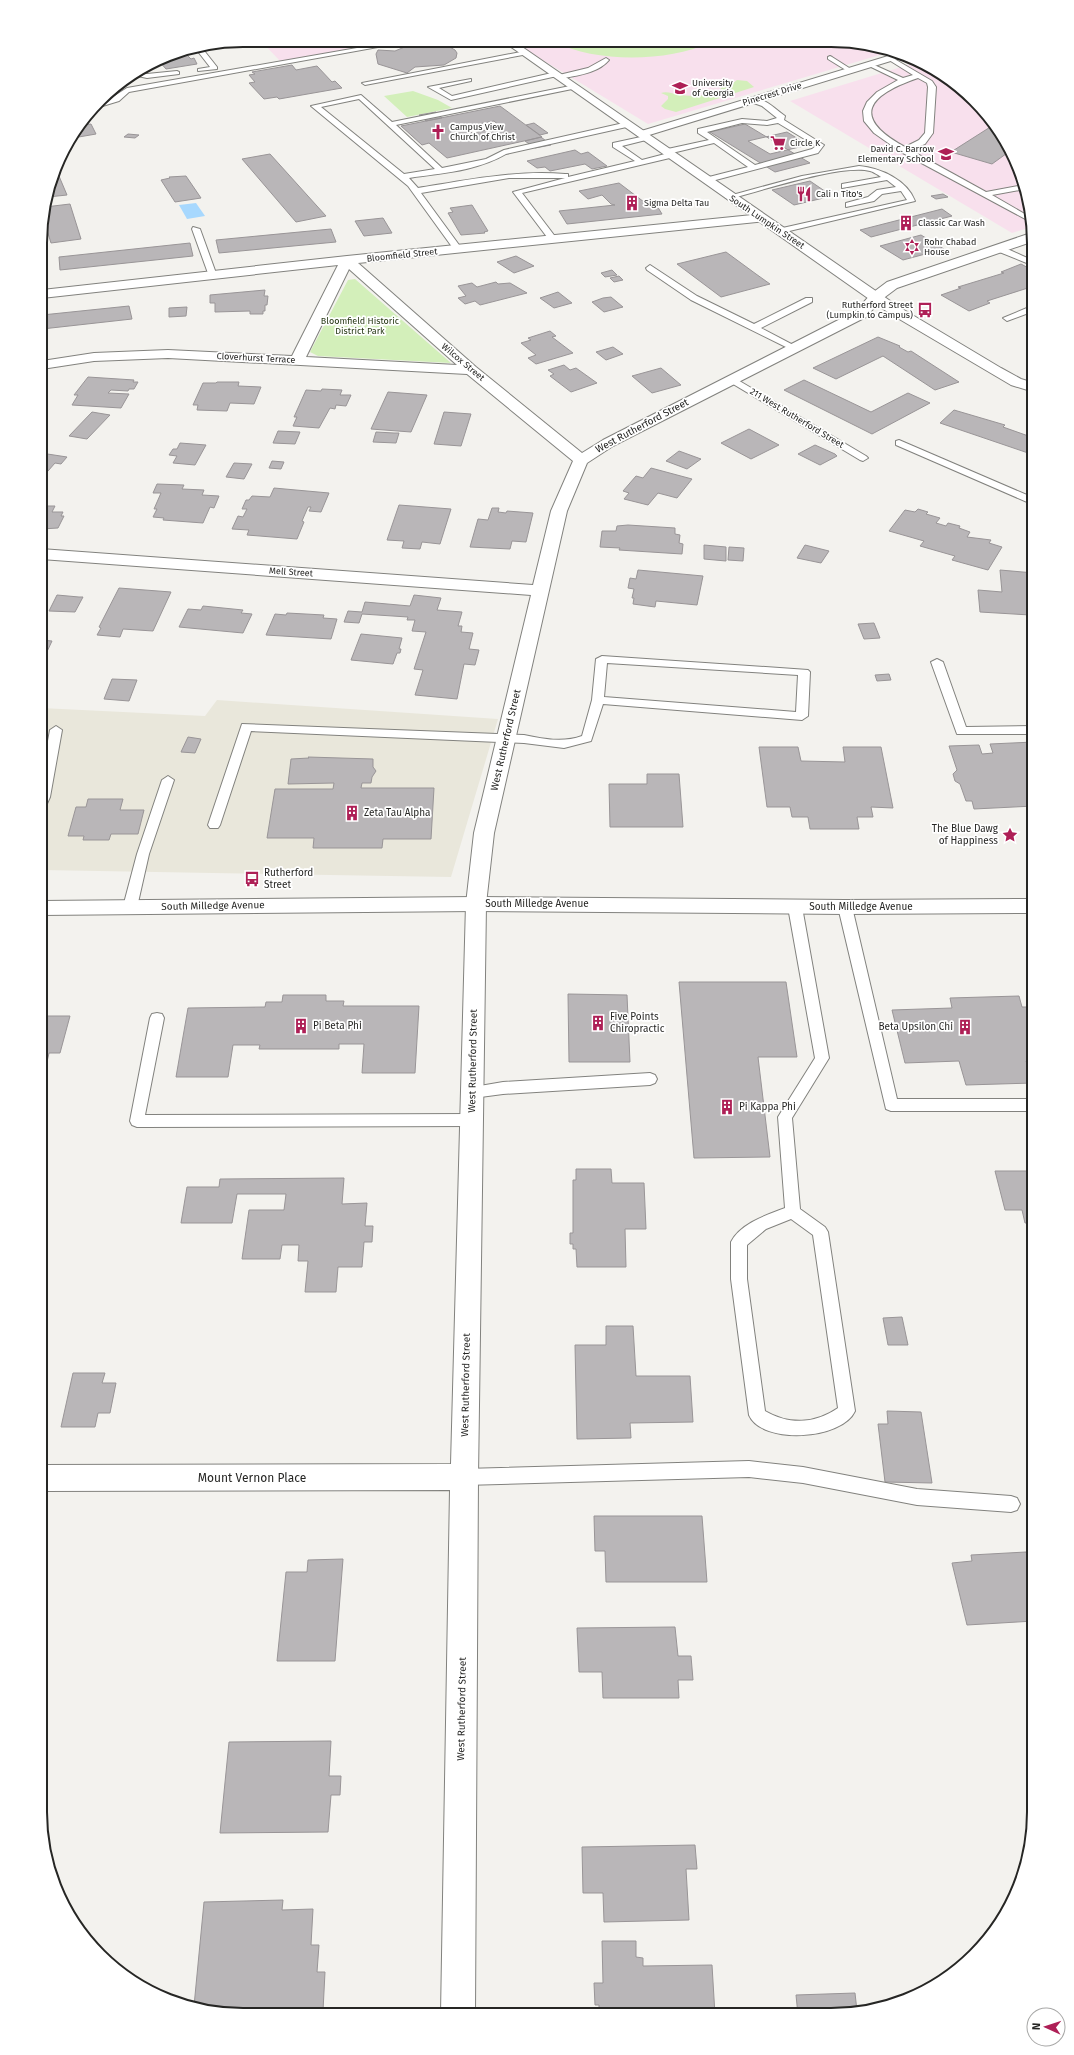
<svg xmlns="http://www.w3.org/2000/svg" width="1074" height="2055" font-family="'Fira Sans',sans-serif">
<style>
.built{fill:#e9e7db}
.education{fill:#f8e0ed}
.green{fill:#d3efba}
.water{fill:#a7d8fe}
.building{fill:#b9b6b8;stroke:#999597;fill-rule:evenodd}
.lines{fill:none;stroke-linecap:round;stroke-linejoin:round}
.service-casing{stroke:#82827e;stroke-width:2}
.minor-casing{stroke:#82827e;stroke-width:2}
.secondary-casing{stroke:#82827e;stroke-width:2}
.service{fill:#fff;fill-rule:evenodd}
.minor{fill:#fff;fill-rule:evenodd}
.secondary{fill:#fff;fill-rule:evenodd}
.labels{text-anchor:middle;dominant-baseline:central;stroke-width:3.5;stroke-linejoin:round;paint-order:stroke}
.far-poi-label{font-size:9px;fill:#262624;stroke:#fff;text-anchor:start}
.far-street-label{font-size:9px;fill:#262624;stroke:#fff}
.far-park-label{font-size:9px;fill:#293a17;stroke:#fff}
.street-label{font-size:10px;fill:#262624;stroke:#fff}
.poi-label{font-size:10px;fill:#262624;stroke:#fff;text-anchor:start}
.near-street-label{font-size:12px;fill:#262624;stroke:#fff}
.rim{fill:none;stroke:#262624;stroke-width:2}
</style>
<rect width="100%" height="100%" fill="#f3f2ee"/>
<path class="built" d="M217,700l281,19 -47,158 -410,-7v-162l164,8z"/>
<path class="education" d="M260,40l135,1 -115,20z
M513,42l357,2 23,7 -245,73z
M921,61l44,30 35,39 23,48 8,49 -19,6 -222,-132z"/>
<path class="green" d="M555,42l154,1c-41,19 -114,20 -154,-1z
M737,80l10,1 7,6 -78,25 -11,-3 -4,-3 7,-7v-3l-7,-3c6,-2 12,1 18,2 11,1 40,3 44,-10l10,-2z
M413,91l25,9 14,8 -45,9 -23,-21z
M355,279l96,84 -133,-7 -8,-4 38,-72z"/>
<path class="water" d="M196,203l9,13 -18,3 -8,-14z"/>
<path class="building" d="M428,44l20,2 7,4 2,3 -1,5 -12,7 -29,2 -8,6 -29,-9 -2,-10 2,-4 17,1 12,-5z
M187,51l2,2 -3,1 5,5 3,-1 3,6 -31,5 -8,-9 8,-5z
M292,65l4,5 21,-4 15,16 3,-1 7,7 -63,11 -2,-2 -13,2 -15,-16 6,-1 -6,-7 6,-1 -3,-2z
M500,106l42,31 -95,21 -18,-15 -7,2 -21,-19zM494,121l7,6 -29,6 -8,-6z
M436,112l6,6 -16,3 -7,-6z
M534,123l14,10 -8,2 -14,-10z
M91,124l5,10 -23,4 9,-13z
M745,124l65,39 -35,9 -65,-40z
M995,124l5,6 10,21 -18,13 -41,-12z
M787,132l21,13 -38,9 -22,-13z
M128,134l11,1 -4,3 -11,-1z
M541,137l10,8 -16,3 -10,-7z
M575,150l6,4 7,-2 19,14 -15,3 -7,-5 -35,7 -5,-4 -8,1 -10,-7z
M270,154l56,62 -30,6 -54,-63z
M56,169l11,26 -19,2z
M186,176l15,22 -26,4 -14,-22 9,-2 -1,-1z
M810,181l22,15 -38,9 -22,-15z
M619,183l25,19 10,-1 8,13 -95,10 -8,-13 56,-6 -4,-1 -9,-9 -14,4 -9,-8z
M943,194l5,3 -12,2 -5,-3z
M70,204l11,35 -30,4 -9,-29 3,-7z
M472,205l16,26 -4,1 1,1 -24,2 -13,-22 5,-1 -3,-4z
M942,209l10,7 -81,21 -11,-7z
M383,218l9,15 -28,3 -9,-15z
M331,229l5,13 -117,11 -3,-13z
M921,235l23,14 -41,11 -23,-14z
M190,243l3,13 -133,14 -1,-13z
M726,252l30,22 14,10 -49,13 -44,-33z
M516,256l18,10 -20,7 -17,-11z
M1021,264l13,7v12l-6,2 3,2 -44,14 3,2 -21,8 -28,-16 20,-7 -3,-1 46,-14 -3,-1z
M612,270l5,5 -12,2 -4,-4z
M619,276l4,4 -9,2 -4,-4z
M496,282l2,2 12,-1 17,10 -47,12 -5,-4 -10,3 -7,-6 8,-2 -8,-10 14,-3 5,4z
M265,290l-1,6h4l-1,9h-2v6h-2v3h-13v-3l-35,1v-9h-5v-8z
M558,292l14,11 -18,5 -14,-10z
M611,297l12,10 -19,5 -12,-10 11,-4z
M129,306l3,13 -90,10v-14z
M187,307l-1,9 -17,1v-9z
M550,331l6,5 -4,1 21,16 -37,11 -8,-6 8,-3 -15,-12 10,-3 -3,-2z
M878,337l22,9 -1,1 9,5 3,-1 48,31 -24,8 -52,-34 -47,23 -23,-11z
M613,347l10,7 -17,6 -10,-8z
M564,365l6,5 6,-2 21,15 -26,9 -21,-16 4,-2 -6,-4z
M661,368l20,17 -29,8 -20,-17z
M88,377l46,3 -1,2h5l-4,7h-5l-1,2 -17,-1 -3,3 21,1 -8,14 -49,-3 6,-10h-4z
M804,380l67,32 37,-19 22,10 -58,31 -88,-44z
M217,382h22l-1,4 23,1 -7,17 -24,-1 -3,8 -30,-1 1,-5h-5l10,-22h13z
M322,389l20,1 -2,5h11l-5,11 -10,-1 -1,4 -5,-1 -11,20 -26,-2 4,-9h-3l12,-27 15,1z
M388,392l39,3 -16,37 -40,-3z
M954,410l51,15 -2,2 31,11v17l-94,-32z
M92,412l18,3 -23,24 -18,-3z
M444,412l27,2 -10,32 -27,-2z
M749,429l30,16 -28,14 -30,-16z
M278,431l22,1 -5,12 -22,-1z
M376,432l18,1h5l-3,10 -23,-1z
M180,443l26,2 -11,20 -22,-2 4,-7 -8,-1 4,-6h4z
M815,445l20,9 2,2 -17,9 -22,-11z
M679,451l22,8 -14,10 -21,-8z
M41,453l26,4 -6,7 -6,-1 -14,16z
M272,461l12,1 -3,7 -12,-1z
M234,463l18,1 -8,15 -18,-2z
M651,468l41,11 -15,19 -19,-5 -10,12 -24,-6 5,-6 -6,-2 13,-15 7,2z
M157,484l27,1 -2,4 22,1 -2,5 17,1 -5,12 -4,-1 -7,16 -40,-3 1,-2 -11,-1 4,-8h-3l7,-16h-8z
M274,488l55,5 -8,19 -12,-1 2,-4h-3l-6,14 2,1 -7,17 -50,-4 2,-5 -17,-1 6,-13 5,1 4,-8h-5l4,-9h3l3,-4 18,1z
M399,505l52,4 -11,35 -18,-2 -2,7 -18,-1 2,-7 -17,-1z
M41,506h14l-3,6h11l-2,4h3l-6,12 -17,1z
M492,508h7l-1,4 8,1 1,-2 26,2 -7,29 -14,-1 -2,8 -40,-2 8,-28 10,1z
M918,509l10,3 -2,2 14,4 -4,5 10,3 2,-3 12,3 -1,2 11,4 -3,5 24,3 -2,3 13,4 -14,23 -36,-10 3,-4 -35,-10 4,-5 -35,-10 16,-21 10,2z
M628,525l47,3v6l5,1 -1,8 4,1 -1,10 -63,-4 1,-2 -20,-1 2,-16h14l1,-5z
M704,545l22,2v14l-22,-2z
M805,545l24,6 -8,12 -24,-5z
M729,547l15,1 -1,13 -15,-1z
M638,570l65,6 -6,29 -41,-4 -1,6 -22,-3 1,-6h-2l2,-9 -6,-1 2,-10 6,1z
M1000,570l34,3v21l-7,-1 3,22 -50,-3 -2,-22 24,2z
M119,588l52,4 -18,39 -30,-2 -3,8 -23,-2 4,-7 -2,-1z
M57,595l22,2h4l-8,15 -26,-1z
M414,595l27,3 -4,12 25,2 -4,14h4l-1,6 12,1 -4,16 10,1 -4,15 -11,-1 -7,35 -42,-4 8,-25 -9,-1 12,-37 -14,-1 3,-11h-8l1,-3 -46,-3 -3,9 -15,-1 4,-11 14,1 3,-10 45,4z
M203,606l40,4 -2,3 11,1 -9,19 -64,-6 9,-18 13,1z
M287,613l37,2 -1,3 14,1 -6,20 -65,-4 9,-21 11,1z
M874,623l6,15 -16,1 -6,-15z
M361,634l41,4 -3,11h2l-1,4h-3l-4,11 -42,-4z
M41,640l11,1 -8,17h-3z
M889,674l2,6 -14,1 -2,-6z
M112,679l25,1 -8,21 -25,-2z
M188,737l13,2 -6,14 -14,-1z
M1034,742v64l-60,3 -2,-8h-6l-6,-17 -5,-3 -2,-7 4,-4 -8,-24 30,-1 3,9 11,-1 -3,-9z
M759,747h39l3,14 44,1 -2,-15h38l12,61 -22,-1 2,10h-16l2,12h-49l-2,-12h-16l-2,-10h-23z
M308,757l65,2v8l3,4 -4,6 -1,6h-9l-1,5h73l-3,51h-48l-1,9h-69l1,-10h-47l8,-49h58l1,-6 -46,1 3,-25 18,-1z
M647,774h32l4,53h-73l-1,-43h38z
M88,799h35l-3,11h24l-6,24h-27l-2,6h-26l1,-4h-16l8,-29h10z
M679,982h107l11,75h-39l12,100 -76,1z
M568,994l59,1 3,67h-61z
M283,995h43v6h18l-1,5h76l-4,67h-53l2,-29h-25v5h-80l1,-4h-27l-5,32h-52l12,-69 77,-1 1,-5h16z
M1019,996l3,11h12v53l-8,1 7,22 -67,2 -7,-24 -54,2 -13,-53 60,-2 -2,-10z
M41,1016h29l-10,37h-11l-4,18h-4z
M576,1169h35l1,14h32l2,46h-21l1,38h-49l-1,-18h-3v-5h-3v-11h3v-53h3z
M995,1171h39v52h-9l-3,-13h-17z
M344,1178l-2,26 25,-1 -2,23h8l-1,16h-8l-2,25h-24l-2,25h-31l3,-31h-10l1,-16h-17l-2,14h-38l7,-49h35l2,-16h-49l-5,29h-51l6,-36h32l1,-8z
M902,1317l6,28h-20l-5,-27z
M606,1326h27l3,50h54l3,46 -63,1 1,15 -54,1 -2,-94h31z
M73,1373h32l-3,10h14l-6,30h-12l-3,14h-34z
M887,1411l34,1 11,71 -47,-1 -7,-58h10z
M594,1516h108l5,66h-101l-1,-31h-10z
M1026,1552l3,8 5,-1v62l-67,4 -15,-62 20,-2 -1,-6z
M343,1559l-8,102h-58l9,-89h21l1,-12z
M675,1627l3,29h13l2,24h-15l1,18h-76l-1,-26h-23l-2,-44z
M331,1741l-2,35h12l-1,19h-9l-3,37 -108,1 9,-91z
M695,1845l2,24h-11l3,51 -85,2 -1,-29h-20l-1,-46z
M283,1900l-1,10 31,-1 -2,36h8l-2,27h8l-2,39 -107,2 -22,-7 10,-104z
M602,1941h34v16l7,1v8l69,-1 3,50 -116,-1v-9h-4l-1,-22h9z
M855,1993l2,18 -26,4h-33l-2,-20z"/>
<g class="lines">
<defs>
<path id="service" d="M397,41h14l-282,51 -10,9 -23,7 4,-5 13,-6 14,-9z
M202,48l15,19v2l-19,2v-2l12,-2 -14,-18z
M526,51l2,1v2l-163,31 -3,-2z
M830,56l2,1 22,14 -5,1 -21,-13v-2z
M891,57l41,24 4,6 -3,46 -8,11 -15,6 76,42 38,-7 1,4 -33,6 38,22 1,5 -130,-70 -27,-19 -10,-12 -1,-10 4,-9 10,-10 21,-12 -31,-15 5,-1 31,14 10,-3 -24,-15 -1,-1zM918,78l9,5 1,4 -3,46 -6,7 -14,7c-55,-30 -37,-52 13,-69z
M606,58l3,2c-12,14 -32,15 -49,19l-2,-1 -1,-2 -106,24 -23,-13 43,-8v2l-32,7 13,8 104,-24 2,1 1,2 29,-7z
M177,71l2,1v2l-32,4 -14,-3 5,-3 9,2z
M575,85l4,2 -2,1 -181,37 46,43 44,-9 18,-9 124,-28 4,2 -1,2 -125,28c-29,17 -64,19 -97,24l9,10c49,-8 97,-18 147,-14h3v3l67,-16 -22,-14v-4l37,-8v4l-28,7 20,14 23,-6 -3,-2 1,-2 46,-10 -11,-7v-4l44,-10 25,2 10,-3 -15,-12 -11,-4v-4c13,-1 24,11 34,18l-1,4 40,25 -6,8 -110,29 -4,-2 1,-2 43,-11 -34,-24 -42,10 3,2 -1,2 -152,36 35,46 -4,2h-3l-37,-49 52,-14h-56l-88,15 41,56 -4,2h-3l-47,-65 -97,-80 50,-11 31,27zM359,99l76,70 -31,5 -83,-67zM742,123l25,2 11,-2 38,23 -4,3 -57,16 -48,-33z
M859,166c22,2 48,14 56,35l-134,32 -4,-2 1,-2 129,-29 -6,-9 -19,3 -8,7 -28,6v-4l22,-6 9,-7 19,-3 -9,-7 -45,8v-4l39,-7c-3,-2 -7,-5 -11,-6 -29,-7 -109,20 -141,28l-4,-2 77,-21z
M193,227l7,2 17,47 -1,2 -7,-2 -17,-47z
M997,247h6l31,14v5l-37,-15z
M650,265l47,31 57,28 52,-26h6v4l-51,26 36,19 -1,2h-6l-99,-49 -44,-30 -1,-2z
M1034,305v6l-27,10 -4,-3z
M731,376l135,80 2,2 -5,3 -3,-1 -132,-79v-4z
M899,440l135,58v7l-138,-60v-4z
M602,656l206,14 2,2 -2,44 -6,4 -199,-16 -12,37 -27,7 -40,-5 -273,-12 -31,94 -2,3h-8l-2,-3 34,-101 282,11c19,4 39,8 58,1l10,-36 4,-41zM607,663l191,12 -2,37 -192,-15z
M937,659l6,3 23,65 68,-1v8h-77l-26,-72z
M56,726l6,4 -12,67 -5,11 -4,1v-30l9,-49z
M168,776l6,4 -25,74 -12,53 -2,3h-10l-2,-3 14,-53 25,-74z
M795,902l5,2 2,3 27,151 -37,60 8,91 25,18 3,5 27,179c-13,29 -93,34 -106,4l-18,-136v-37c10,-19 36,-27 54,-34l-7,-91 37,-59 -27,-151 2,-3zM791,1219l22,16 25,173c-23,16 -49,17 -73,3l-18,-132v-34l19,-16z
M845,902l5,2 2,3 45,192h137v12h-143l-5,-2 -48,-202 2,-3z
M157,1013l5,1 2,4 -19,97 327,-1 5,2 2,4 -2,4 -5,2 -335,1 -5,-2 -2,-4 20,-103 2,-4z
M650,1073l5,2 2,4 -2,4 -5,2 -147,9 -30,4 -5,-2 -2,-4 2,-4 35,-6z
M749,1461l54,6 114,22 94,7 6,2 3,6 -3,6 -6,2 -94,-7 -114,-22 -54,-6 -285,8 -6,-2 -3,-6 3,-6 6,-2z"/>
<path id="minor" d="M898,53l9,3 -261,80h-8l-2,-2 2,-2z
M762,214l6,4 -2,3 -408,42 118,104 106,86 21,-13 253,-129 15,-17 16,-12 141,-48 4,-1 2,8 -137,47 -16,12 -15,17 -253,129 -26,17 -20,48 -73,322 -8,71 -8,573 -3,537h-34l9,-524 -410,1v-26l411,-1 15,-560 8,-71 57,-238 -490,-36v-10l492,36 18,-74 22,-50 -106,-87 -299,-16 -74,3 -52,8v-8l52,-8 74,-3 124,6 46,-91 -296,33v-8l305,-34zM349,269l108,96 -151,-8z"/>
<path id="secondary" d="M504,42h11l384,265 102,61 20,11 13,4v9l-23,-7 -122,-72z
M476,897l369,3 189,-1v14l-189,1 -369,-3 -435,4v-14z"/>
</defs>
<use href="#service" class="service-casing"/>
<use href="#minor" class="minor-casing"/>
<use href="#secondary" class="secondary-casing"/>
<use href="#service" class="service"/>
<use href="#minor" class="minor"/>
<use href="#secondary" class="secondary"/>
</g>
<defs>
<symbol id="university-bare" viewBox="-9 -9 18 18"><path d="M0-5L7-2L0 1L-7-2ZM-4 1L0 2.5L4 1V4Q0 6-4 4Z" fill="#ae1f56" stroke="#fff" stroke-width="2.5" paint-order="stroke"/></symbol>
<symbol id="church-bare" viewBox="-9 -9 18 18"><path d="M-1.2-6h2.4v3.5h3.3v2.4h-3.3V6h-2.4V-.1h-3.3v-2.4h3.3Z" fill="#ae1f56" stroke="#fff" stroke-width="2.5" paint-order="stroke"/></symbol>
<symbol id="supermarket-bare" viewBox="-9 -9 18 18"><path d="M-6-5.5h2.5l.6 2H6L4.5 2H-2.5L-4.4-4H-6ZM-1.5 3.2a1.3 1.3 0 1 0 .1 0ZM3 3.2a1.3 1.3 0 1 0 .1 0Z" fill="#ae1f56" stroke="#fff" stroke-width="2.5" paint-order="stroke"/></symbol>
<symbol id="school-bare" viewBox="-9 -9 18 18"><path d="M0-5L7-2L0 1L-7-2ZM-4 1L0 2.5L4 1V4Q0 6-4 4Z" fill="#ae1f56" stroke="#fff" stroke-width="2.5" paint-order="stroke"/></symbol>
<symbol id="restaurant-bare" viewBox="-9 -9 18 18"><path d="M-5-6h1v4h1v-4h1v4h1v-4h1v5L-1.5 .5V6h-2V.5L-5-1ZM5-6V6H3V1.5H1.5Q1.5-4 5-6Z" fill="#ae1f56" stroke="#fff" stroke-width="2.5" paint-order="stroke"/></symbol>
<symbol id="building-bare" viewBox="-9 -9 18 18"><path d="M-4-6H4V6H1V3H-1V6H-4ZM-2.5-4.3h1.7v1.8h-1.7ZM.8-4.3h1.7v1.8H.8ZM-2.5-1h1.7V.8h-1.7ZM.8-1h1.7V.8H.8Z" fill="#ae1f56" stroke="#fff" stroke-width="2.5" paint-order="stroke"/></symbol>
<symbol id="synagogue-bare" viewBox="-9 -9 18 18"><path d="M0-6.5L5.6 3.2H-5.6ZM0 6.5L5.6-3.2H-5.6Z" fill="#ae1f56" stroke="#fff" stroke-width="2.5" paint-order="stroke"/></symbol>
<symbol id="bus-bare" viewBox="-9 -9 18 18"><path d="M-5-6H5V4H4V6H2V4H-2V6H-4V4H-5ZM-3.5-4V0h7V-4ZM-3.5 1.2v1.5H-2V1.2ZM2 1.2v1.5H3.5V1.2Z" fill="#ae1f56" stroke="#fff" stroke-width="2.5" paint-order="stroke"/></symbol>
<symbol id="sight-bare" viewBox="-9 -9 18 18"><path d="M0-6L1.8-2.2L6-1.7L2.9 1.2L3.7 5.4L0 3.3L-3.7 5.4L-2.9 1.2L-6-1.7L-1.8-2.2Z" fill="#ae1f56" stroke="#fff" stroke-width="2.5" paint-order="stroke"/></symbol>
</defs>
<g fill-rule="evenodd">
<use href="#university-bare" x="669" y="77" width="22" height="22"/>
<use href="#church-bare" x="427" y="121" width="22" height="22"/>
<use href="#supermarket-bare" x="767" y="132" width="22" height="22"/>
<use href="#school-bare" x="935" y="143" width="22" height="22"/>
<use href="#restaurant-bare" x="793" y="183" width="22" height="22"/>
<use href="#building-bare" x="621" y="192" width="22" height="22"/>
<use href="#building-bare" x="895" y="212" width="22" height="22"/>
<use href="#synagogue-bare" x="901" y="236" width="22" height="22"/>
<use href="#bus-bare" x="914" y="299" width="22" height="22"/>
<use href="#building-bare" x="341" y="802" width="22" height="22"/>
<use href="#sight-bare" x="999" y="824" width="22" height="22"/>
<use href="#bus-bare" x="241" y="868" width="22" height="22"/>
<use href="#building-bare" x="587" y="1012" width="22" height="22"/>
<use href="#building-bare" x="290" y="1015" width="22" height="22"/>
<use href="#building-bare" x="954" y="1016" width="22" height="22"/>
<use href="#building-bare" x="716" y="1096" width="22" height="22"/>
</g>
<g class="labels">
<g class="far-poi-label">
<text x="692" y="83">University<tspan x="692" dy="10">of Georgia</tspan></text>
<text x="450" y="127">Campus View<tspan x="450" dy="10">Church of Christ</tspan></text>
<text x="790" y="143">Circle K</text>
<text x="934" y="149" text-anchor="end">David C. Barrow<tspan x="934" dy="10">Elementary School</tspan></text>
<text x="816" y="194">Cali n Tito's</text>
<text x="644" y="203">Sigma Delta Tau</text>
<text x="918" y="223">Classic Car Wash</text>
<text x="924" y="242">Rohr Chabad<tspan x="924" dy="10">House</tspan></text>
<text x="913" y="305" text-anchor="end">Rutherford Street<tspan x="913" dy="10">(Lumpkin to Campus)</tspan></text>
</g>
<g class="far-street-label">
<text transform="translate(772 94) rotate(-17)">Pinecrest Drive</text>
<text transform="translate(767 222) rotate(34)">South Lumpkin Street</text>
<text transform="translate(402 255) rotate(-6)">Bloomfield Street</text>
<text transform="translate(256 358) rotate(3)">Cloverhurst Terrace</text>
<text transform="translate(463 362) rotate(40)">Wilcox Street</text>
<text transform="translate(797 418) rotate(31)">211 West Rutherford Street</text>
<text transform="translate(291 572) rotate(4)">Mell Street</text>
</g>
<g class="far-park-label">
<text x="360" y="321">Bloomfield Historic<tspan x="360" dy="10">District Park</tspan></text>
</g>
<g class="street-label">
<text transform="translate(642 426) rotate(-28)">West Rutherford Street</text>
<text transform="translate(506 740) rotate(-77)">West Rutherford Street</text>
<text x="537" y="904">South Milledge Avenue</text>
<text transform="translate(213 906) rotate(-1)">South Milledge Avenue</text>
<text x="861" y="907">South Milledge Avenue</text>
<text transform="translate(473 1061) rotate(-89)">West Rutherford Street</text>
<text transform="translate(466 1385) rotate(-89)">West Rutherford Street</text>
<text transform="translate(462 1709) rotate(-89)">West Rutherford Street</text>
</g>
<g class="poi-label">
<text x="364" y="813">Zeta Tau Alpha</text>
<text x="998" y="829" text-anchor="end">The Blue Dawg<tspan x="998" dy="12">of Happiness</tspan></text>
<text x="264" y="873">Rutherford<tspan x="264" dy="12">Street</tspan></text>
<text x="610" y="1017">Five Points<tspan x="610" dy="12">Chiropractic</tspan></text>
<text x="313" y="1026">Pi Beta Phi</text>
<text x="953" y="1027" text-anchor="end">Beta Upsilon Chi</text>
<text x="739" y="1107">Pi Kappa Phi</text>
</g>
<g class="near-street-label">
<text x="252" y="1478">Mount Vernon Place</text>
</g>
</g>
<path d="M0 0H1074V2055H0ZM243 47H831A196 196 0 0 1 1027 243V1812A196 196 0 0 1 831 2008H243A196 196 0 0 1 47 1812V243A196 196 0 0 1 243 47Z" fill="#fff" fill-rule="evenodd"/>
<path class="rim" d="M243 47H831A196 196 0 0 1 1027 243V1812A196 196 0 0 1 831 2008H243A196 196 0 0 1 47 1812V243A196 196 0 0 1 243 47Z"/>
<g transform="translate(1046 2027) rotate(273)"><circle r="19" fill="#ffffff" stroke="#a8a8a7"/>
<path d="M0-3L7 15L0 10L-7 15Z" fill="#ae1f56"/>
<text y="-6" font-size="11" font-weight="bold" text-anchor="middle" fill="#262624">N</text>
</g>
</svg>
